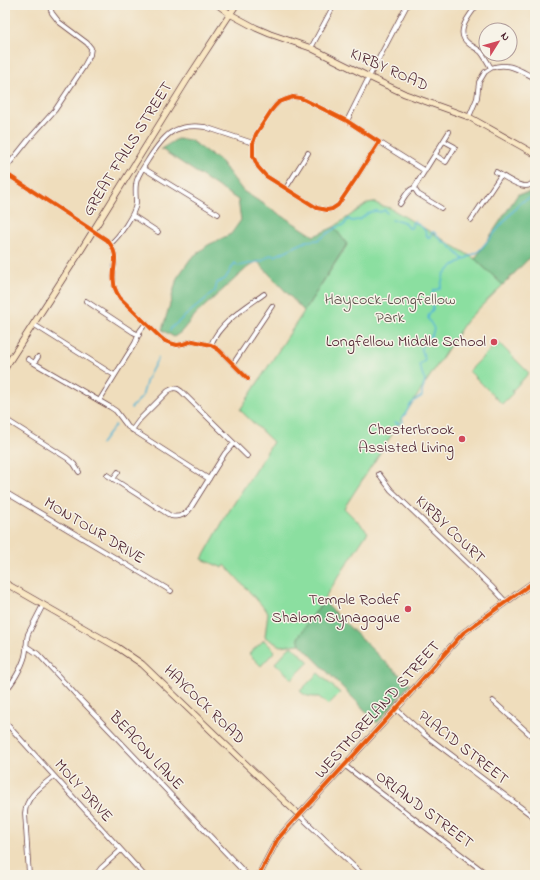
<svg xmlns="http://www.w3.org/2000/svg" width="540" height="880" font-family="'Indie Flower',sans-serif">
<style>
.green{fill:#8bdfa0;stroke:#6a7f66}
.forest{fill:#70be86;stroke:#5d6e58}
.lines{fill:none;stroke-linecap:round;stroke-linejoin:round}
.stream{stroke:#56b6d5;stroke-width:1.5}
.street-casing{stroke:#633c41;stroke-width:5.5}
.secondary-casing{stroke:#633c41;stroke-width:7}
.street{stroke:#fff;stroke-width:4}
.secondary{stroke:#f9e7c3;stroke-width:5.5}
.cycleway-casing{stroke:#f7f3e8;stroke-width:6}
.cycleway{stroke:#e8590c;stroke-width:4}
.poi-dot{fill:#d1495b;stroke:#f7f3e8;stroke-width:1.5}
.labels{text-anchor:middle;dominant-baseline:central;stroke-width:3;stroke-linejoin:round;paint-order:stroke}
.street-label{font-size:16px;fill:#4a1f2b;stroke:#f7f3e8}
.park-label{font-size:16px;fill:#5a4f48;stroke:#f7f3e8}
.poi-label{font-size:16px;fill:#4a1f2b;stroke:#f7f3e8;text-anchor:end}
</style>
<rect width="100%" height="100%" fill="#f7f3e8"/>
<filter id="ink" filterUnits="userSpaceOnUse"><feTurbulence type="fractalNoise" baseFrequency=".025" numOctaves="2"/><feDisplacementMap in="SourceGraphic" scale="8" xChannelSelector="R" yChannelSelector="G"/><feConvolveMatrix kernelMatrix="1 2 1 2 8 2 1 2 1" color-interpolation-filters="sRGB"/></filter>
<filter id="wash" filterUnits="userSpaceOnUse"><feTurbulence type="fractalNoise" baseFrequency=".012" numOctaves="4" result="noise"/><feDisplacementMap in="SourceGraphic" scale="16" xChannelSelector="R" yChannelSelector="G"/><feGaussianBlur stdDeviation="0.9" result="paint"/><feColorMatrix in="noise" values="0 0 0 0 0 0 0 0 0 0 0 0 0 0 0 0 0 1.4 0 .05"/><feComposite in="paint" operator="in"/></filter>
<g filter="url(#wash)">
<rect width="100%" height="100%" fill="#efddbc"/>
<path class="green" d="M373,202l9,4 8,2 44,26 41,25 28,26 -37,36 -122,187 24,24 -70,106 2,6 -20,2 -15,-9 3,-25 -43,-47 -2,3 -21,-9 24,-43 47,-74 -33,-32 107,-165 -13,-18 34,-24z
M498,342l31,31 -17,18 1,2 -11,11 -33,-33z
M264,640l11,11 -14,15 -12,-12z
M290,647h3l16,15 -17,17 -17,-16z
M318,673l22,20 -12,12 -9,-8c-8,0 -13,0 -19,-6z"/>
<path class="forest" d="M177,139l13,1 31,22 22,29 71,45 20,-9 13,17 -43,67 -47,-50 -10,7 -51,46 -15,18 -7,5 -12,-7 8,-26 7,-26 14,-20 17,-13 23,-11 10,-14 -3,-20 -77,-51z
M535,192v60l-32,33 -28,-26 43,-65z
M323,601l61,60 26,23 -33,39 -21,-22 -56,-57 -2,-6z"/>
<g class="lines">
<path class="stream" d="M392,220c9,0 12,1 17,8h2l1,-2v-3l2,-2c3,4 8,5 10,8 2,3 2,6 4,9l2,-1 2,-5h2l9,10h3l18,18
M170,331l1,-3 44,-37 2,-8 8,-4 10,-16 3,3 24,-5 8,-6 5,1 32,-15 11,-1 19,-13 7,-2 4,-6 4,2 7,-1 11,-8 6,-1 4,1 5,-2 2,3
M131,408l11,-11 5,-18 11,-21
M394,430l1,-8 5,2 3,-2 -1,-4c5,-4 5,-9 9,-14 3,-3 8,-6 11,-8v-4l3,-11 -6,-16 6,-5 -4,-13 11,-12 2,-6 -6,-11 1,-4 4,-5 -1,-15 2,-4 6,-1 4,-15 10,-9 25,-14 42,-49 14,-6
M101,444l14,-19"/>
</g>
</g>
<g filter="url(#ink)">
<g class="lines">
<defs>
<path id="street" d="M477,5c-7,10 -23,27 -9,38 4,4 9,5 13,9 4,5 7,11 10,16 17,-7 29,3 44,10
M311,48l23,-43
M293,97l7,1 5,2 42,21 32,21 -24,38 -17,25 -6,4 -5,1 -10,-2 -51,-32 -8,-9 -5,-11v-13l3,-9 15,-23 4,-5 4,-4 5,-2z
M469,117l8,-19 2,-16 6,-10 6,-4
M347,121l22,-44 38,-72
M379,142l46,29
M435,155l11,7 9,-15 -11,-6
M143,168l75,46
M5,169l24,-30 26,-29 28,-42 7,-13 1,-7 -4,-5 -28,-21 -7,-9 -3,-8
M496,172c7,4 22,15 30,14 4,0 7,-3 9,-5
M5,173l102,67c15,17 4,26 7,43 0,6 3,10 6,15l40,39 5,4 5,2 7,2 6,-1 10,-3 18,4 8,5 29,29
M286,188l22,-35
M414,188l4,6 23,14
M400,204c4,-6 7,-14 14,-16l35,-56
M132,215l26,17
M471,220l30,-45
M110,244c9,-7 25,-30 26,-41 0,-6 -1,-13 0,-19 1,-9 8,-17 12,-24 16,-25 26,-37 57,-33l48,16
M86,301l47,31 6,3
M33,324l81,51
M211,345c8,-22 35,-38 53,-51
M28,359l6,4 4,-6
M34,363l76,44 6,4 12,16 81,52
M233,364l39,-58
M99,401l36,-58 5,-12 6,-8
M5,419l62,39 7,6 5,8
M132,430l8,-11 28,-28c5,-3 8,-4 13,0l66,65
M379,474l12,16 102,98 13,14
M107,475l64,41c8,2 14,-1 19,-7l35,-56 9,-10
M113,479l5,-7
M5,492l166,99
M26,646l12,8 39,42 170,179
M5,691c8,-8 17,-24 20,-35 2,-8 1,-15 3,-22l15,-29
M493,701l42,38
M396,709l29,26 110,83
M5,722l139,153
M344,765l144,110
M299,815l64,60
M29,875l-4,-62c1,-17 17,-27 29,-37
M96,875l5,-7 20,-18"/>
<path id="secondary" d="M218,5l12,9 26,14 14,6 41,14 58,29 36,17 64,23 66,37
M5,368l73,-113 109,-175 49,-75
M5,583l112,64 25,17 138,133 19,18
M259,875l18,-35 12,-14 107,-117 67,-76 72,-52"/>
</defs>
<use href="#street" class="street-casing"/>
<use href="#secondary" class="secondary-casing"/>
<use href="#street" class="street"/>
<use href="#secondary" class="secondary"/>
<defs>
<path id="cycleway" d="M293,97l7,1 5,2 42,21 32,21 -24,38 -17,25 -6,4 -5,1 -10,-2 -51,-32 -8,-9 -5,-11v-13l3,-9 15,-23 4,-5 4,-4 5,-2z
M5,173l102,67c15,17 4,26 7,43 0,6 3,10 6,15l40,39 5,4 5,2 7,2 6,-1 10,-3 18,4 8,5 29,29
M259,875l18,-35 12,-14 107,-117 67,-76 72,-52"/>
</defs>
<use href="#cycleway" class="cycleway-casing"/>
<use href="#cycleway" class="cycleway"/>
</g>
</g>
<g class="poi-dot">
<circle cx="494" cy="342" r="4"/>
<circle cx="462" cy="439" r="4"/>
<circle cx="408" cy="609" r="4"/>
</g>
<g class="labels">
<g class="street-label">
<text transform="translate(389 70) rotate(24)">KIRBY ROAD</text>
<text transform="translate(128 149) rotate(-58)">GREAT FALLS STREET</text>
<text transform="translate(450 530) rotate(44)">KIRBY COURT</text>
<text transform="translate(94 531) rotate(31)">MONTOUR DRIVE</text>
<text transform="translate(204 705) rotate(44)">HAYCOCK ROAD</text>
<text transform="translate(378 710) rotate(-48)">WESTMORELAND STREET</text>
<text transform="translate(463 748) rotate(38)">PLACID STREET</text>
<text transform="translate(146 751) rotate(47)">BEACON LANE</text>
<text transform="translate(83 791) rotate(48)">MOLY DRIVE</text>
<text transform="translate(424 810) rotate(37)">ORLAND STREET</text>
</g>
<g class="park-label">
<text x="390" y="300">Haycock-Longfellow<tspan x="390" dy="18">Park</tspan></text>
</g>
<g class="poi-label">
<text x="486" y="342">Longfellow Middle School</text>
<text x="454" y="430">Chesterbrook<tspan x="454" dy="18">Assisted Living</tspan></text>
<text x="400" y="600">Temple Rodef<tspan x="400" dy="18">Shalom Synagogue</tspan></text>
</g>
</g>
<rect width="540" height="880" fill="none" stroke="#f7f3e8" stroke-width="20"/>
<g transform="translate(498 42) rotate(53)"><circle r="19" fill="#f7f3e8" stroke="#b29e9c"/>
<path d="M0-3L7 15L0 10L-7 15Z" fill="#d1495b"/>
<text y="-6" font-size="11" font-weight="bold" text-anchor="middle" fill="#4a1f2b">N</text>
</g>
</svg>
